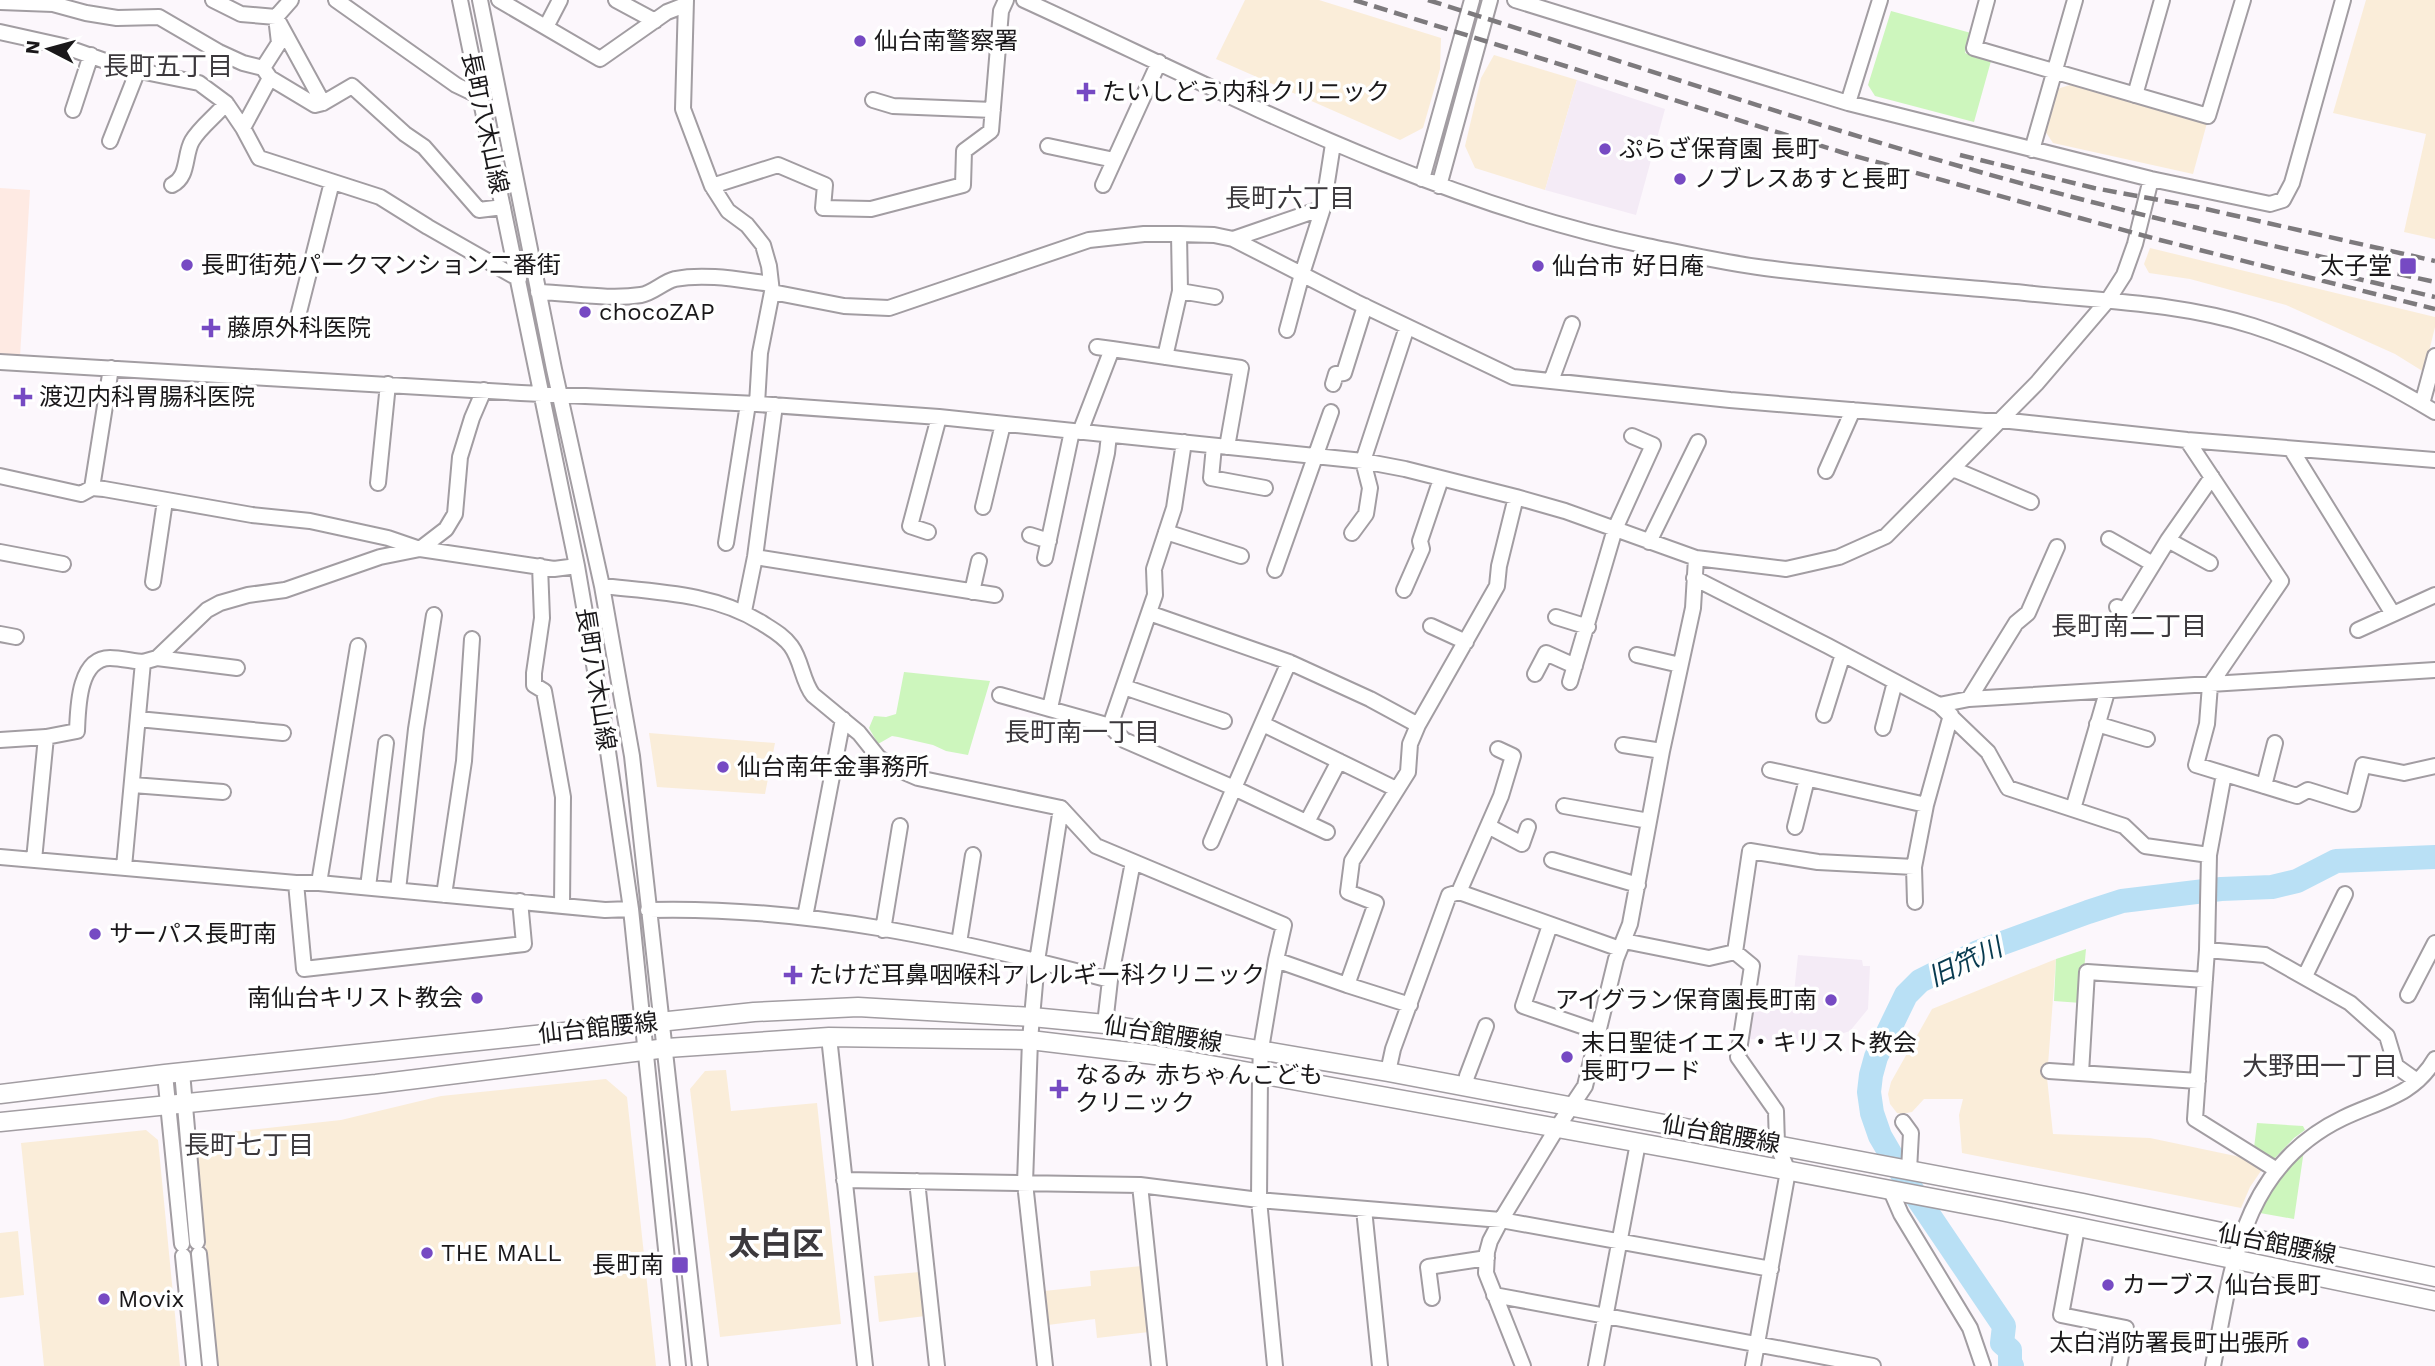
<svg xmlns="http://www.w3.org/2000/svg" width="2435" height="1366" font-family="'Work Sans','Noto Sans JP',sans-serif">
<style>
.commercial{fill:#faedd9}
.industrial{fill:#feeae3}
.built{fill:#f4ebf6}
.green{fill:#cdf6bd}
.lines{fill:none;stroke-linecap:round;stroke-linejoin:round}
.river{stroke:#b9e0f5;stroke-width:24}
.minor-casing{stroke:#a29da2;stroke-width:18}
.major-casing{stroke:#a29da2;stroke-width:21}
.minor{stroke:#fff;stroke-width:14}
.major{stroke:#fff;stroke-width:18}
.rail{stroke:#7d7a7d;stroke-width:4.5;stroke-dasharray:14 7;stroke-linecap:butt}
.poi-dot{fill:#764ac3;stroke:#fff;stroke-width:2.5}
.labels{text-anchor:middle;dominant-baseline:central;stroke-width:7;stroke-linejoin:round;paint-order:stroke}
.poi-label{font-size:24px;fill:#1a181a;stroke:#fff;text-anchor:start}
.street-label{font-size:24px;fill:#1a181a;stroke:#fff}
.neighbourhood-label{font-size:26px;fill:#3c393d;stroke:#fff}
.water-label{font-size:26px;font-style:italic;fill:#083b50;stroke:#fff}
.district-label{font-size:32px;font-weight:bold;fill:#3c393d;stroke:#fff}
</style>
<rect width="100%" height="100%" fill="#fcf7fc"/>
<path class="commercial" d="M1245,0h74l122,38 -1,31 -17,59 -23,12 -184,-81z
M2366,0h69v239l-31,-7 22,-98 -93,-21z
M1494,55l83,25 -32,110 -70,-22 -10,-22 16,-68z
M2070,85l137,38 -14,51 -140,-31 -8,-12 12,-42z
M2150,248l285,69v10l-11,45 -29,-18 -109,-49 -96,-26 -41,-6 -5,-9z
M649,733l126,10 -10,51 -108,-7z
M2056,959l-9,119 6,56 97,4 95,20 18,10 -13,19 -9,21 -279,-55 -3,-38 4,-16h-39l-12,13 -10,2 -5,-1 -7,-9 -2,-10 3,-12 41,-73z
M726,1070l5,41 86,-8 24,221 -121,13 -30,-248 15,-18z
M606,1079l21,18 29,269h-438l-24,-230 147,-16 100,-24z
M146,1130l12,10 22,226h-136l-23,-223z
M18,1231l6,64 -24,3v-65z
M1142,1266l7,66 -52,6 -2,-19 -47,6 -4,-34 47,-5 -1,-15z
M920,1272l5,44 -46,6 -5,-46z"/>
<path class="industrial" d="M0,188l30,2 -10,167 -20,-1z"/>
<path class="built" d="M1577,80l88,29 -29,106 -91,-25z
M1798,955l64,5 1,6h7l-2,43 -18,22 -34,11 -67,-3 5,-41 39,4z"/>
<path class="green" d="M1891,11l80,22 -6,20 26,8 -17,61 -99,-26 -7,-11z
M904,672l86,9 -22,74 -22,-4 -13,-6 -35,-8 -6,-1 -14,8 -9,-16 5,-12 12,1 10,-3z
M2086,949l-5,54 -27,-2 2,-42z
M2257,1123l46,3 2,4 -11,8 -21,22 -19,-12z
M2304,1150l-10,69 -34,-6 13,-28z"/>
<g class="lines">
<path class="river" d="M2012,1366l-2,-2v-14l-8,-7 2,-17 -96,-142 -28,-48 -8,-23 -3,-21 2,-17 5,-18 30,-62 14,-14 58,-29 110,-40 34,-11 99,-12 51,-2 25,-6 39,-20 99,-4"/>
<defs>
<path id="minor" d="M213,0l28,14 35,3 47,86 29,-17 53,48 19,13 55,63 24,-3
M336,0l120,85 23,11
M460,0l117,566 26,151 28,192 47,457
M480,0l74,369 48,217 30,170 68,610
M499,0l101,59 67,-47 18,-7
M616,0l39,21
M686,0l-3,109 29,77 16,25 19,14 16,20 6,21 3,26 -12,61 -3,51
M1024,0c203,93 402,200 623,246 39,8 78,17 118,22 86,11 173,17 260,25 76,8 155,10 228,33 65,21 124,51 182,86
M1515,0l333,103 303,76 119,25 13,-4 9,-17 51,-183
M1987,0l-13,48 234,68 35,-116
M0,2l53,2 33,9 31,5 42,-1 60,35 24,11 20,5 7,10 45,27 8,-2
M546,27l14,-27
M0,32l63,14 62,22 74,15 27,20 17,25 16,30 121,39 48,30 91,52
M263,68l16,-25 -3,-26 15,-17
M2135,95l27,-95
M873,100l20,6 100,4
M1848,103l32,-103
M73,110l18,-55
M243,128l27,-50
M110,141l28,-71
M1048,146l66,14
M2032,150l43,-150
M1422,179l50,-179
M172,185c17,-8 12,-30 20,-44 8,-14 24,-25 34,-38
M1103,185l56,-123
M712,186l66,-21 47,20 -2,23 48,1 92,-24 1,-34 27,-20 10,-120 5,-11
M1439,186l51,-186
M1233,239l90,-31
M1180,291l35,6
M538,292c34,1 70,8 103,3 12,-2 22,-13 34,-16 31,-6 65,1 96,5
M772,292l72,14 45,2 200,-68 55,-6h35l35,1 19,4 123,63 157,75 217,23 255,21h25l177,19 248,20
M297,320l35,-138
M1287,330l15,-56 21,-66 10,-64
M1097,347l15,2
M1165,357l15,-66 -1,-57
M0,362l521,31 236,11 182,13 424,44 42,8 111,28 49,14 131,47 90,11 53,-12 47,-21 151,-153 71,-83 16,-25 11,-31 16,-65
M1551,381l21,-57
M1333,384l3,-10 8,-1 21,-67
M2422,404l13,-48
M1080,432l32,-83 129,19 -14,79
M2187,440l94,141 -71,104 -3,39 -11,41 101,31 11,-6 45,14 10,-39 41,8 31,-7
M1214,446l-3,32 54,10
M2291,449l102,165
M1953,469l78,33
M1826,471l27,-61
M0,476l81,18 11,-6 12,1 148,26 58,6 78,17 32,11 26,-20 9,-15 5,-57 12,-39 12,-28
M378,483l10,-99
M92,488l19,-120
M983,507l20,-83
M928,532l-18,-6 29,-109
M1166,532l75,24
M1352,533l14,-19 4,-26 -7,-27 44,-134
M1030,535l19,6
M2109,539l44,25
M2168,540l42,23
M1649,542l49,-100
M726,543l22,-139
M0,552l63,12
M755,557l240,38
M1045,558l27,-127
M540,566l2,52 -8,55v12l10,6 19,106 -1,109
M1275,570l56,-158
M1694,578l134,68 111,59 49,47 20,36 116,38 21,20 64,9
M153,582l12,-81
M602,586c55,6 112,7 160,37 11,7 22,13 29,23 11,15 11,35 22,49l46,38 20,25 18,11 21,9 143,30 35,38 188,79 -8,35 -15,89 -1,26 -1,125 16,166
M1404,590l18,-41 -2,-8 21,-62
M972,592l7,-31
M2117,607l8,3 43,-70 44,-63
M744,611l11,-54 20,-152
M1149,613l140,49 81,37 48,26
M1556,617l32,10
M1431,626l35,16
M2358,630l77,-35
M0,634l16,3
M1637,655l43,10
M157,658l80,10
M1535,674l11,-21 29,13
M1570,682l45,-153 38,-84 -21,-9
M1124,687l100,34
M1000,695l110,31 14,14 110,48 55,-126
M1969,699l47,-76 12,-10 29,-66
M1939,705l30,-6 466,-29
M1050,708l57,-255 2,-18
M1824,715l19,-61
M138,719l145,14
M1263,724l133,65
M2097,724l50,15
M1110,726l45,-131 -1,-26 20,-61 10,-66
M1883,728l12,-46
M0,740l46,-3 31,-6c1,-22 1,-73 33,-73 10,0 22,3 33,4
M1623,745l39,6
M1770,770l156,35
M2224,774l-15,81 -2,95 -12,169 80,50
M133,785l90,7
M2264,786l11,-43
M1564,806l85,15
M2073,809l34,-117
M1307,822l32,-61
M1488,826l34,18 6,-17
M1795,827l12,-48
M1211,842l23,-54 93,44
M0,857l296,26h23l286,27 26,-1
M34,860l12,-123
M1552,860l86,25
M124,867l19,-205 14,-4 50,-48 13,-7 28,-8 37,-5 95,-33 40,-8 134,20 23,-3
M296,883l8,86 220,-25 -4,-43
M319,883l39,-237
M368,887l18,-144
M398,890l18,-161 18,-114
M1459,892l42,-96 12,-40 -15,-7
M444,895l20,-134 8,-122
M1915,902l-1,-35 12,-62 25,-90
M648,910c157,-4 312,30 462,70
M805,917l38,-198
M1550,925l-27,81 76,26
M883,930l17,-104
M1624,941l85,17 26,-6 17,14 -14,91 38,54 1,34 11,26 -35,195
M959,943l14,-88
M2207,950l58,5 85,48 37,33 9,30 21,15
M1735,952l15,-101 68,11 96,5
M1276,960l71,25 29,-82 -28,-11 4,-31 56,-89 2,-28 8,-19 79,-139 2,-20 17,-69
M2305,976l40,-82
M1347,985l63,20
M2408,995l27,-52
M1105,1024l5,-44 23,-118
M829,1037l36,329
M2049,1071l149,10
M182,1072l15,170
M1388,1072l5,-23 56,-154 10,-3 161,57
M2081,1073l6,-101 118,8
M165,1074l17,170
M1465,1087l2,-11 19,-50
M1903,1122l8,11 -2,37
M844,1180l296,5 119,15 242,20 270,49
M917,1181l20,185
M1140,1185l19,181
M1891,1191l10,23 69,114 13,38
M1364,1209l16,157
M2077,1228l-16,87 65,13 -7,38
M199,1254l11,112
M183,1256l11,110
M1494,1295l379,71
M1432,1298l-4,-31 59,-9
M1045,1366l-20,-183 5,-143 7,-79 24,-153
M1523,1366l-37,-93 1,-21 3,-11 11,-21 56,-92 28,-42 31,-127 14,-35 32,-173 31,-143 3,-50
M1596,1366l42,-223
M2213,1366c19,-99 28,-199 130,-248 35,-17 71,-22 92,-59"/>
<path id="major" d="M0,1094l165,-20 589,-62 104,-5 174,10 73,7 283,48 695,131 352,74
M0,1122l376,-38 291,-36 162,-11 201,3 125,15 535,97 311,59 434,90"/>
</defs>
<use href="#minor" class="minor-casing"/>
<use href="#major" class="major-casing"/>
<use href="#minor" class="minor"/>
<use href="#major" class="major"/>
<path class="rail" d="M1354,0l490,153 312,86 279,70
M1428,0c181,57 362,118 545,170 152,43 307,78 462,112
M1960,155l134,33 103,19 238,54
M2350,277l85,20"/>
</g>
<g class="poi-dot">
<circle cx="860" cy="41" r="7"/>
<path d="M1082.5 81.5h7v7h7v7h-7v7h-7v-7h-7v-7h7z"/>
<circle cx="1605" cy="149" r="7"/>
<circle cx="1680" cy="179" r="7"/>
<circle cx="187" cy="265" r="7"/>
<circle cx="1538" cy="266" r="7"/>
<rect x="2399" y="257" width="18" height="18" rx="3.5"/>
<circle cx="585" cy="312" r="7"/>
<path d="M207.5 317.5h7v7h7v7h-7v7h-7v-7h-7v-7h7z"/>
<path d="M19.5 386.5h7v7h7v7h-7v7h-7v-7h-7v-7h7z"/>
<circle cx="723" cy="767" r="7"/>
<circle cx="95" cy="934" r="7"/>
<path d="M789.5 964.5h7v7h7v7h-7v7h-7v-7h-7v-7h7z"/>
<circle cx="477" cy="998" r="7"/>
<circle cx="1831" cy="1000" r="7"/>
<circle cx="1567" cy="1057" r="7"/>
<path d="M1055.5 1078.5h7v7h7v7h-7v7h-7v-7h-7v-7h7z"/>
<circle cx="427" cy="1253" r="7"/>
<rect x="671" y="1256" width="18" height="18" rx="3.5"/>
<circle cx="2108" cy="1285" r="7"/>
<circle cx="104" cy="1299" r="7"/>
<circle cx="2303" cy="1343" r="7"/>
</g>
<g class="labels">
<g class="poi-label">
<text x="874" y="41">仙台南警察署</text>
<text x="1102" y="92">たいしどう内科クリニック</text>
<text x="1619" y="149">ぷらざ保育園 長町</text>
<text x="1694" y="179">ノブレスあすと長町</text>
<text x="201" y="265">長町街苑パークマンション二番街</text>
<text x="1552" y="266">仙台市 好日庵</text>
<text x="2392" y="266" text-anchor="end">太子堂</text>
<text x="599" y="312">chocoZAP</text>
<text x="227" y="328">藤原外科医院</text>
<text x="39" y="397">渡辺内科胃腸科医院</text>
<text x="737" y="767">仙台南年金事務所</text>
<text x="109" y="934">サーパス長町南</text>
<text x="809" y="975">たけだ耳鼻咽喉科アレルギー科クリニック</text>
<text x="463" y="998" text-anchor="end">南仙台キリスト教会</text>
<text x="1817" y="1000" text-anchor="end">アイグラン保育園長町南</text>
<text x="1581" y="1043">末日聖徒イエス・キリスト教会<tspan x="1581" dy="28">長町ワード</tspan></text>
<text x="1075" y="1075">なるみ 赤ちゃんこども<tspan x="1075" dy="28">クリニック</tspan></text>
<text x="441" y="1253">THE MALL</text>
<text x="664" y="1265" text-anchor="end">長町南</text>
<text x="2122" y="1285">カーブス 仙台長町</text>
<text x="118" y="1299">Movix</text>
<text x="2289" y="1343" text-anchor="end">太白消防署長町出張所</text>
</g>
<g class="street-label">
<text transform="translate(485 123) rotate(78)">長町八木山線</text>
<text transform="translate(596 679) rotate(81)">長町八木山線</text>
<text transform="translate(598 1028) rotate(-6)">仙台館腰線</text>
<text transform="translate(1163 1034) rotate(9)">仙台館腰線</text>
<text transform="translate(1721 1134) rotate(10)">仙台館腰線</text>
<text transform="translate(2277 1244) rotate(11)">仙台館腰線</text>
</g>
<g class="neighbourhood-label">
<text x="168" y="66">長町五丁目</text>
<text x="1290" y="198">長町六丁目</text>
<text x="2129" y="626">長町南二丁目</text>
<text x="1082" y="732">長町南一丁目</text>
<text x="2320" y="1066">大野田一丁目</text>
<text x="249" y="1145">長町七丁目</text>
</g>
<g class="water-label">
<text transform="translate(1965 962) rotate(-25)">旧笊川</text>
</g>
<g class="district-label">
<text x="776" y="1244">太白区</text>
</g>
</g>
<g transform="translate(49 49) rotate(276)" stroke="#ffffff" stroke-width="5" paint-order="stroke">
<path d="M0-5L12 26L0 18L-12 26Z" fill="#1a181a"/>
<text y="-10" font-size="19" font-weight="bold" text-anchor="middle" fill="#1a181a">N</text>
</g>
</svg>
